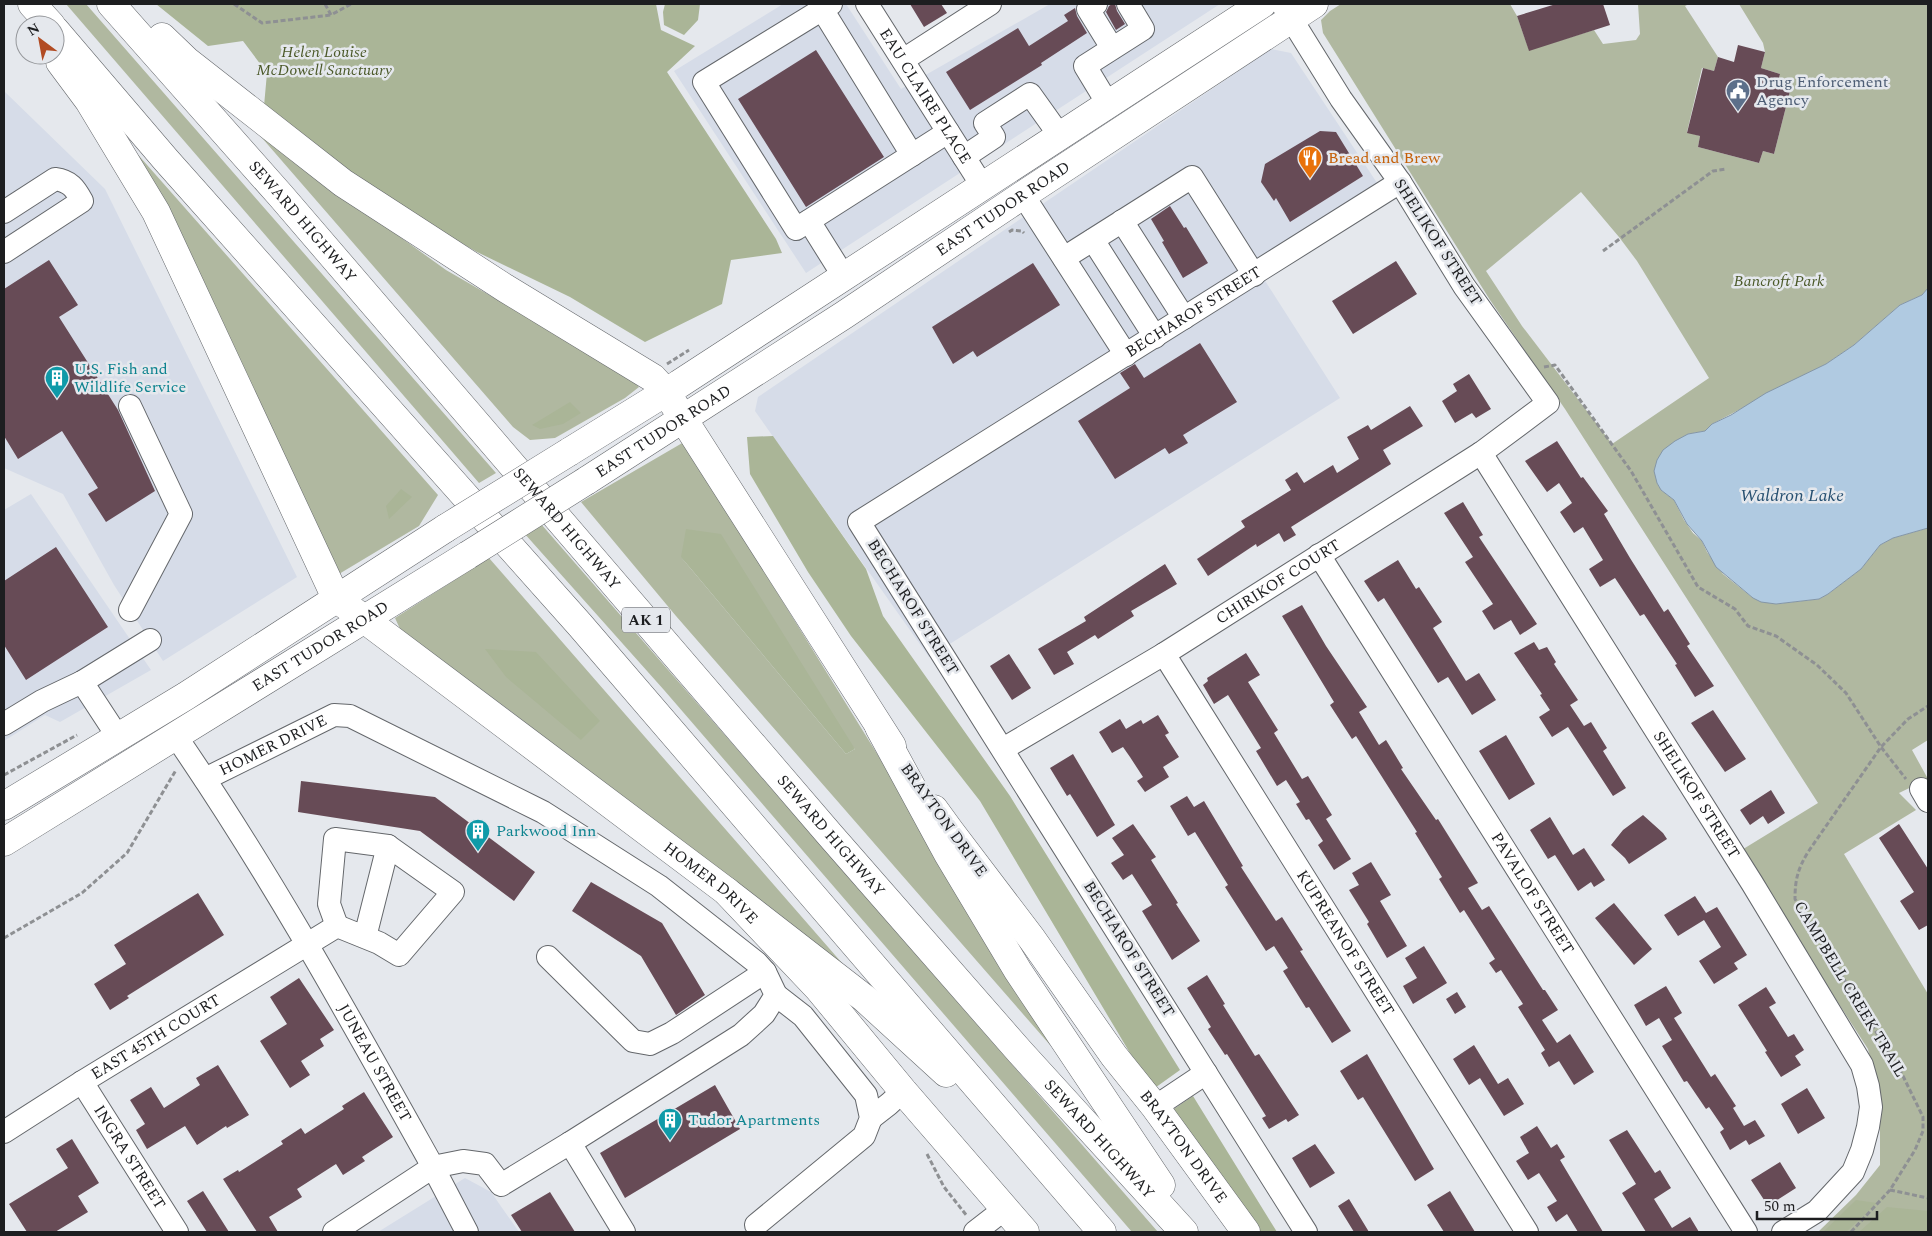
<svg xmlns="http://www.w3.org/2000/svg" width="1932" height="1236" font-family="Spectral,serif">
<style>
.built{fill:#d6dce8}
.green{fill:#b0b8a0;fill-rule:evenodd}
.forest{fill:#aab597}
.water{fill:#b0cae1;stroke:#8496a7}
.building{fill:#674b56}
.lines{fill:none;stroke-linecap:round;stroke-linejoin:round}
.minor-casing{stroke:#64676b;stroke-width:24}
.major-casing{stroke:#64676b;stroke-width:29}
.highway-casing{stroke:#64676b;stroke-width:29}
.path{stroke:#8e9093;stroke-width:3;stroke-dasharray:5 2.5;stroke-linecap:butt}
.minor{stroke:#fff;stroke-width:22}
.major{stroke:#fff;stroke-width:28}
.highway{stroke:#fff;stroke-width:28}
.major-bridge-casing{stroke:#64676b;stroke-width:29;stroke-linecap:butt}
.major-bridge{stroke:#fff;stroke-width:28}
.labels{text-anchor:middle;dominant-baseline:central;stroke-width:5;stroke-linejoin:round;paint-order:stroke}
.shield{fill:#e5e8ed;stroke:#595b5e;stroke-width:1}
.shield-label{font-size:15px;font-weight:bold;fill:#1d1e20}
.park-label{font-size:16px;font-style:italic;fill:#4b5929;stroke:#e5e8ed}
.service-label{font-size:16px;fill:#4e5e75;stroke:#e5e8ed;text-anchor:start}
.street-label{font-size:16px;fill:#1d1e20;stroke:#e5e8ed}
.food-label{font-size:16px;fill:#c56008;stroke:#e5e8ed;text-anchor:start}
.culture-label{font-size:16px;fill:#0d838f;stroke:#e5e8ed;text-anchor:start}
.water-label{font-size:18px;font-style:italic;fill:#275071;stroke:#e5e8ed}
</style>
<rect width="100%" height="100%" fill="#e5e8ed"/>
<path class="built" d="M783,4h63l55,85 149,-85h170l-414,269 -132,-202z
M1271,49l20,4 96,145 -125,78 78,122 -411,259 -174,-246 3,-14z
M4,91l101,98 192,388 -134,84 -49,-76 -51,-91 -59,-26z
M31,494l120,176 -91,52 -15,-7 -41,26v-231z
M465,1178l26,14 28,40h-141z"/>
<path class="green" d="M66,4h20l410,469 -17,10z
M1341,4h169l7,12 12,34 65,-20 9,14 33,-4 4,-6 -2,-30h51l-4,2 33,51 -4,14 -12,-3 -15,64 13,4 -2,11 61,16 4,-12 11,3 16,-63 -13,-5 3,-12 -19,-6 4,-16 -2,-9 -24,-39h189v284l-6,7 -22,10 -46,40 -28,19 -114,60 -7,7 -17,3 -31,49 4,7 13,10 10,20 9,13 9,8 5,11 16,22 30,24 23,6 43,-5 9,-5 33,-25 19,-24 13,-7 35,-10v212l-16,10 16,29 -29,14 17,17 -72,44 84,140v162l-1,2 1,2v72h-110l38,-37 24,-30v-63l-12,-53 -128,-198 78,-48 -253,-394 -75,-109 -167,-267 -2,-13 9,-9zM1581,192l38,45 18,24 72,117 -97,66 -90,-118 -36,-55z
M249,123l90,70 107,77 182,105 11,12 -14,11 -70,40 -25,2 -17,-13z
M133,149l305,346 -19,31 -80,48z
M684,442l371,599 -5,4 -374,-429 -95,-114zM681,557l174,192 -9,5z
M541,524l617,708h-26l-468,-542 -140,-157z
M489,558l373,428 -14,-7 -335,-266 -112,-82 -6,-13z"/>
<path class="forest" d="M156,4h500l5,26 34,16 -28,26 109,167 6,14 -51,7 -9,44 -77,38 -75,-45 -93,-45 -120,-68 -73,-65 -20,-13 3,-33 -24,-32 -35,5z
M665,4h35l-2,16 -14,15 -20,-10 -1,-13z
M570,402l11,11 -18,11 -23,5 -8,-4z
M773,436l93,133 17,47 127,180 170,274 -28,20 -172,-289 -129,-165 -43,-64 -58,-98 -3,-37z
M401,489l11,8 -23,22 -3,-13z
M686,529l35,5 134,215 -9,5 -165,-197z
M485,649l51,3 64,69 -19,19 -75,-63z
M1193,1096l84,136h-25l-84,-119z
M1856,1200l21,3 -31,29h-23z
M1887,1207l41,4v21h-69z"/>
<path class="water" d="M1928,288v240l-35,10 -13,7 -19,24 -33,25 -9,5 -43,5 -15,-2 -8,-4 -37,-31 -14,-26 -15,-17 -13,-24 -13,-10 -4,-7 -3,-12 3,-11 6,-10 12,-9 13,-7 17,-3 7,-7 19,-9 35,-22 60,-29 28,-19 46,-40 22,-10z"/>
<path class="building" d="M910,4h31l6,9 -23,14z
M1112,4h3l2,7 8,13 -9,6 -10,-18 3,-6z
M1556,4h47l7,21 -81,26 -12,-35z
M1075,8l2,8 10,17 -46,30 1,2 -72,45 -24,-38 72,-44 11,18 39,-25 -4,-6z
M1738,45l27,7 -4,16 19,6 -3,12 13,5 -16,63 -11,-3 -4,12 -61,-16 2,-11 -13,-3 16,-65 11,3 4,-14 16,5z
M816,50l68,107 -78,50 -68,-108z
M1320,131l16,1 27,44 -73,46 -14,-24 -2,3 -13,-19 4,-18z
M1170,206l14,22 2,-1 22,36 -25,15 -21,-36 2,-1 -13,-22z
M49,260l29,45 -19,12 59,93 37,81 -49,31 -18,-28 10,-6 -36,-57 -44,28 -14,-23v-147z
M1396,261l21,33 -64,40 -21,-33z
M1033,263l27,42 -83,52 -4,-6 -20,13 -21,-37z
M1200,343l37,59 -54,33 5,8 -19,11 -4,-6 -50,31 -37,-58 52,-33 -10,-15 15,-9 9,14z
M1469,374l22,35 -15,9 -4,-5 -17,10 -13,-22 15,-10 -4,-7z
M1410,406l13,20 -40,24 8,14 -100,63 5,8 -12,7 -5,-9 -22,14 -1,-3 -48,32 -11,-17 48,-32 -4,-6 50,-31 -6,-10 12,-8 7,11 29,-18 4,8 22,-14 -12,-22 21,-12 3,5z
M1557,441l24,37 2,-1 25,34 -4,3 26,44 34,54 4,-3 22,35 -3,2 27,40 -19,11 -20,-32 2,-1 -33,-50 -4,2 -25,-38 -15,9 -11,-18 14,-9 -20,-33 -9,6 -14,-21 12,-9 -13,-20 -12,9 -22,-31z
M1463,502l20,33 -4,2 58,87 -17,11 -9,-15 -17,10 -12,-19 11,-7 -28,-42 8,-5 -29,-44z
M56,547l52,80 -82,53 -22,-35v-64z
M1398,560l18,29 3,-2 23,35 -9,6 33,53 13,-8 17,27 -24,15 -24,-38 -10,6 -54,-85 -6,4 -14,-21z
M1165,564l12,20 -46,27 3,5 -36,23 -3,-4 -28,17 7,12 -20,11 -16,-26 48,-28 -2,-4z
M1302,605l24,41 41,61 -8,5 20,33 7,-5 17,28 -2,1 35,51 2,-1 40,64 -10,5 14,22 7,-4 54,84h2l13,20 -16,10 15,23 13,-9 24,38 -20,13 -15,-24 -10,6 -8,-14 4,-3 -27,-43 5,-3 -22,-34 -5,3 -7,-10 6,-4 -31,-49 -4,3 -21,-34 3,-2 -27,-44 2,-1 -61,-96 -4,3 -22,-34 4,-3 -52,-86z
M1534,642l5,8 8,-3 9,15 -2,2 24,36 -8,5 14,21 7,-4 16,26 -4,3 23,37 -13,8 -45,-69 -16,10 -13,-20 11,-7 -10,-15 2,-1 -28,-41z
M1246,653l14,22 -12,7 30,48 -4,3 28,46 6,-3 24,39 -6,4 25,40 -17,11 -16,-25 5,-4 -14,-22 -3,1 -10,-16 4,-2 -14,-22 -9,6 -21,-35 5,-3 -33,-53 -14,9 -11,-19 5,-4 -1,-3z
M1009,654l22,34 -19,12 -22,-34z
M1713,710l33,49 -21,13 -34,-49z
M1158,715l11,18 -4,2 14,22 -16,10 6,10 -24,15 -8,-11 6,-4 -13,-20 -7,-10 -11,6 -13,-21 21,-13 6,10 15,-9 2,4z
M1506,735l29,49 -26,16 -30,-49z
M1073,754l42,71 -18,12 -27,-43 -3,2 -17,-28z
M301,781l134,16 100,75 -21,29 -94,-70 -122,-19z
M1771,790l14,23 -17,11 -5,-8 -13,9 -10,-15z
M1187,796l7,11 10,-6 39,65 -2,1 35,54 6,-4 21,33 -3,1 51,80 -19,12 -23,-36 -3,1 -23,-37 5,-3 -14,-22 -8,5 -41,-64 3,-2 -33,-53 -7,4 -18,-30z
M1643,815l20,18 4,6 -38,25 -4,-6 -14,-13 12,-15z
M1550,817l23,38 11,-7 21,32 -11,7 -3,-5 -13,9 -23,-36 -7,4 -18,-29z
M1133,824l23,33 -5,3 27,43 -2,1 24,37 -28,19 -30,-49 10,-6 -20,-31 -9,6 -12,-17 13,-8 -12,-17z
M1899,824l29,45v56l-9,5 -19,-29 14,-9 -35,-54z
M1371,862l20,33 -11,6 27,45 -20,12 -20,-34 2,-2 -20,-32 10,-5 -7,-12z
M591,882l71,41 43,72 -29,20 -35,-59 -69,-45z
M198,893l26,42 -97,61 2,2 -19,12 -16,-26 32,-20 -12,-19z
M1695,896l11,17 11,-6 30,48 -13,8 4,6 -24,15 -15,-23 22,-14 -17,-27 -26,16 -14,-21z
M1614,903l38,46 -18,16 -39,-47z
M1424,946l23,37 -34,21 -10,-18 14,-8 -12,-20z
M1207,975l18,29 -2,1 32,51 4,-2 40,61 -11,7 -2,-3 -17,10 -7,-11 4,-2 -39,-62 -2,1 -17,-26 3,-2 -24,-39z
M299,978l35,52 -14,9 4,7 -23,15 9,14 -20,13 -30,-47 27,-17 -17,-27z
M1666,986l16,27 -8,5 37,59 4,-3 21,32 -3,2 11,18 11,-6 10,16 -16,9 -3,-5 -16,10 -10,-18 4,-3 -15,-22 -3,2 -19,-28 -3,1 -22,-36 10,-6 -13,-22 -13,8 -12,-21z
M1766,987l10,16 -7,4 19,30 6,-3 10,16 -9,6 6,9 -20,12 -16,-25 2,-1 -29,-46z
M1457,992l9,15 -11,7 -9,-15z
M1474,1045l24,39 10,-6 16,26 -20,12 -24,-38 -11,7 -16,-26z
M1367,1054l67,115 -19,12 -52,-84 -5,3 -18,-29z
M218,1065l31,50 -22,13 -1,-2 -29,19 -12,-19 -38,23 -11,-19 9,-6 -15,-24 21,-13 13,21 36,-23 -4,-7z
M715,1085l25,44 -115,69 -25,-45z
M1807,1088l18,30 -27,16 -17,-30z
M364,1092l29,45 -31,20 3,4 -22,14 -7,-11 -39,25 5,8 -33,20 9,15h-21l-34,-53 15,-9 1,2 44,-28 -2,-3 20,-13 4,6 39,-25 -2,-3z
M1537,1126l14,22 6,-4 8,13 -5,3 43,72h-25l-11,-18 -11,8 -9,-15 10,-6 -18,-28 -11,7 -12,-19 13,-8 -9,-16z
M1627,1130l28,43 5,-3 11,18 -17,11 18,29 18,-11 9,15h-53l-24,-39 14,-9 -27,-44z
M72,1139l27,44 -21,13 10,16 -33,20h-28l-18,-28 59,-36 -12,-19z
M1315,1144l20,29 -25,15 -18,-30z
M1780,1162l16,26 -28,18 -17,-26z
M203,1191l26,41h-22l-20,-31z
M1450,1191l25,41h-31l-17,-27z
M550,1192l25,40h-53l-11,-17z
M1349,1199l20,33h-15l-16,-26z"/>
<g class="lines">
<defs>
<g id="minor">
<path d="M831,4l-127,78 92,147 152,-97"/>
<path id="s1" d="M867,4l116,183"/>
<path d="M1096,4l-8,5 24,39"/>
<path d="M822,9l90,146"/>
<path d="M903,60l87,-56"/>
<path d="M1108,104l-23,-38 58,-37 -15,-25"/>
<path d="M964,157l30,-20 -9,-14 45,-29 30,42"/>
<path d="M1023,195l103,160"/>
<path d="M4,212l51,-33c15,2 20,9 27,22l-78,51"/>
<path d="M809,221l35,56"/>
<path d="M1122,221l62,97"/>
<path d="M1093,240l62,97"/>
<path d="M1064,258l128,-81 62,98"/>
<path d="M130,406l51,108 -51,96"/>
<path id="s2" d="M1481,453l271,430 110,182 6,21 3,21 -3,20 -6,23 -9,22 -36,39 -34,21"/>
<path id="s3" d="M1319,555l427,677"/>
<path id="s4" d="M1164,654l363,578"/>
<path d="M82,682l36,55"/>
<path d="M4,724l38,-23 40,-19 68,-42"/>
<path id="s5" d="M175,735c95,138 176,285 258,432l30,-6 22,3 16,21 69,-42 54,89"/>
<path id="s6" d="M1003,749l161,-95 317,-201 67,-50 -84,-117 -64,-104 -59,-83 -59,-95"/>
<path id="s7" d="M205,779l129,-64 16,1 193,96 116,74 98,77 8,9 11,23 -12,19 -23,21 -171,108"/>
<path d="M1921,789l7,12"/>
<path d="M337,926l-8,-22 6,-65 53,7"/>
<path d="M548,957l85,84 17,3 22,-11 93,-61"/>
<path id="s8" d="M82,1082l95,150"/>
<path d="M1155,1107l51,-34"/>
<path d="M871,1118l18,-14 14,-13"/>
<path id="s9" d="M4,1132l78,-50 255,-156 42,17 20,12 54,-63 -65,-46 -23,91"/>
<path d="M756,1225l108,-89 7,-18 -5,-23 -63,-79 -27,-21"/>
<path d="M334,1232l99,-65 34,65"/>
<path d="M975,1232l31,-24"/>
<path id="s10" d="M1306,1232l-447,-710 541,-340"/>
</g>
<g id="major">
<path d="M666,392l226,354"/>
<path d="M569,452l110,-68 583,-380"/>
<path id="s11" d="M586,481l258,-166 179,-120 291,-191"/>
<path id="s12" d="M336,598l390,293 92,97 85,103 122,141"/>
<path d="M4,806l182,-110 260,-168"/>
<path id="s13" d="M934,809l16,22 82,108 82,117 41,51 91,125"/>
<path id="s14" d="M4,842l464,-287"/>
</g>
<g id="highway">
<path d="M32,4l19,21"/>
<path id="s15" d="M111,4l170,192 549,639 190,217 164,180"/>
<path d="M55,30l111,130 414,465 522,607"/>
<path d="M162,37l25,24 156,122 162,105 148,90 13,14"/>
<path d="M60,62l29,39 67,111 180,386"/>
<path d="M879,727l69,127 70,117 143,214"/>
<path d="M726,891l138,107 82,75"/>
</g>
</defs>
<use href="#minor" class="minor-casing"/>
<use href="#major" class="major-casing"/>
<use href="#highway" class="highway-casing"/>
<path class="path" d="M234,4l28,19 69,-8
M325,4l6,11 20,-11
M1009,232l3,-2 10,1 2,2
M1603,251l110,-80 13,-2
M667,364l22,-14
M1544,367l11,-2 76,106 67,116 37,22 13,17 28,10 41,29 29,28 35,54 25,32
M4,775l73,-40
M4,938l78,-45 45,-40 49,-83
M927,1154l17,33 23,29
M1890,1190l38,8
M1851,1232l39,-42 25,-40 8,-19v-14l-20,-41 -108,-177c0,-20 3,-30 13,-47l73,-105 27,-28 20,-13"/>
<use href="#minor" class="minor"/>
<use href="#major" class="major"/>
<use href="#highway" class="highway"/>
<defs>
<path id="major-bridge" d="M446,528l123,-76
M468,555l118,-74"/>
</defs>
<use href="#major-bridge" class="major-bridge-casing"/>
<use href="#major-bridge" class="major-bridge"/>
</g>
<defs>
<symbol id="civic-pin" viewBox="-11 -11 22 30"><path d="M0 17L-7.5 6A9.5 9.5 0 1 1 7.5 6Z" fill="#5c6f8a" stroke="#e5e8ed"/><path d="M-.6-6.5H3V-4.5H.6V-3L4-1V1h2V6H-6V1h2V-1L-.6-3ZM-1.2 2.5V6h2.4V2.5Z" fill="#fff"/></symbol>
<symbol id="restaurant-pin" viewBox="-11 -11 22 30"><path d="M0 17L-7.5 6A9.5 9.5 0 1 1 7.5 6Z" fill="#e8710a" stroke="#e5e8ed"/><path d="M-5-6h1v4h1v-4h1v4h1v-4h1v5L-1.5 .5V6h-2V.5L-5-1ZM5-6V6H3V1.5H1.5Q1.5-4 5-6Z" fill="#fff"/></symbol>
<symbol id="building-pin" viewBox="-11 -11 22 30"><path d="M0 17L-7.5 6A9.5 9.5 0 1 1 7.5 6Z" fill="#0f9aa8" stroke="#e5e8ed"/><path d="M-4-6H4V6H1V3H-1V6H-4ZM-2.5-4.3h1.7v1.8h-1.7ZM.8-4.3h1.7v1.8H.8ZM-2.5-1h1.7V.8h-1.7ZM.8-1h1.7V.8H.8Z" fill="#fff"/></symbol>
</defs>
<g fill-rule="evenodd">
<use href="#civic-pin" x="1724" y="77" width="28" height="38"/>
<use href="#restaurant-pin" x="1296" y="144" width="28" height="38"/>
<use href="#building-pin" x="43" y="364" width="28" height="38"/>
<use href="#building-pin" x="464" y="817" width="28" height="38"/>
<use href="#building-pin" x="656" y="1106" width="28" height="38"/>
</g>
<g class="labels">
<rect class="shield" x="622" y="607.5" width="48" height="25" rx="4"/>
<g class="shield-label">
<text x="646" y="620">AK 1</text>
</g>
<g class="park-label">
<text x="324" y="52">Helen Louise<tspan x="324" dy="18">McDowell Sanctuary</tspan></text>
<text x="1779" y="281">Bancroft Park</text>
</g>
<g class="service-label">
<text x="1756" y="82">Drug Enforcement<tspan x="1756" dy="18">Agency</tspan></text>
</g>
<g class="street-label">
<text stroke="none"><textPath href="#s1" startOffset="109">EAU CLAIRE PLACE</textPath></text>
<text stroke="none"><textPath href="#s11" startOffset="498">EAST TUDOR ROAD</textPath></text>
<text stroke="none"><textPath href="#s15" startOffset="290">SEWARD HIGHWAY</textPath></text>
<text transform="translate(1438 242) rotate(57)">SHELIKOF STREET</text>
<text stroke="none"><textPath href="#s10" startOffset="1234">BECHAROF STREET</textPath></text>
<text stroke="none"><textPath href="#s11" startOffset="92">EAST TUDOR ROAD</textPath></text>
<text stroke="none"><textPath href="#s15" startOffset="695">SEWARD HIGHWAY</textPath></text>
<text stroke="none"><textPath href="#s6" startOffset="322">CHIRIKOF COURT</textPath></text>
<text transform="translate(913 607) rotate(58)">BECHAROF STREET</text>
<text stroke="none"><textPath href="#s14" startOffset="372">EAST TUDOR ROAD</textPath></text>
<text stroke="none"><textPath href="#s7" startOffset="76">HOMER DRIVE</textPath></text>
<text stroke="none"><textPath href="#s2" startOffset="404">SHELIKOF STREET</textPath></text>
<text transform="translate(944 820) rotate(54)">BRAYTON DRIVE</text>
<text stroke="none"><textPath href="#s15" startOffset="1100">SEWARD HIGHWAY</textPath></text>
<text stroke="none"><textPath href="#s12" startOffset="471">HOMER DRIVE</textPath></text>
<text stroke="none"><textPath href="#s3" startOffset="400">PAVALOF STREET</textPath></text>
<text stroke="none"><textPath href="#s4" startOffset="341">KUPREANOF STREET</textPath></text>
<text transform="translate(1129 949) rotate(58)">BECHAROF STREET</text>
<text transform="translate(1850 989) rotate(59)">CAMPBELL CREEK TRAIL</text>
<text stroke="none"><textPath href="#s9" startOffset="179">EAST 45TH COURT</textPath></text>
<text stroke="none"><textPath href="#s5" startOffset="384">JUNEAU STREET</textPath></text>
<text stroke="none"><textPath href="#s15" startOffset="1505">SEWARD HIGHWAY</textPath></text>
<text stroke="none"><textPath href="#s13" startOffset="420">BRAYTON DRIVE</textPath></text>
<text stroke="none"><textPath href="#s8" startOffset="89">INGRA STREET</textPath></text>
</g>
<g class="food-label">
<text x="1328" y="158">Bread and Brew</text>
</g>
<g class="culture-label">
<text x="74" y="369">U.S. Fish and<tspan x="74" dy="18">Wildlife Service</tspan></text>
<text x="496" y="831">Parkwood Inn</text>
<text x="688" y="1120">Tudor Apartments</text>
</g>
<g class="water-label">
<text x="1792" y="495">Waldron Lake</text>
</g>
</g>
<rect width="1932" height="1236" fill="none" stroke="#1d1e20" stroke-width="10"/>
<g transform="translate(40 40) rotate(328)"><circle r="24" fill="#e5e8ed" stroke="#95979b"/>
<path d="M0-4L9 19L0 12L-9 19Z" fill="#b14b23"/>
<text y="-8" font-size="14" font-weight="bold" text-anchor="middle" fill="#1d1e20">N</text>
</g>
<path d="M1757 1211v8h120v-8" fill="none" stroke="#1d1e20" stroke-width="2.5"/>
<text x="1764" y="1211" font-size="15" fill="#1d1e20" stroke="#e5e8ed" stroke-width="4" paint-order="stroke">50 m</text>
</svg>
